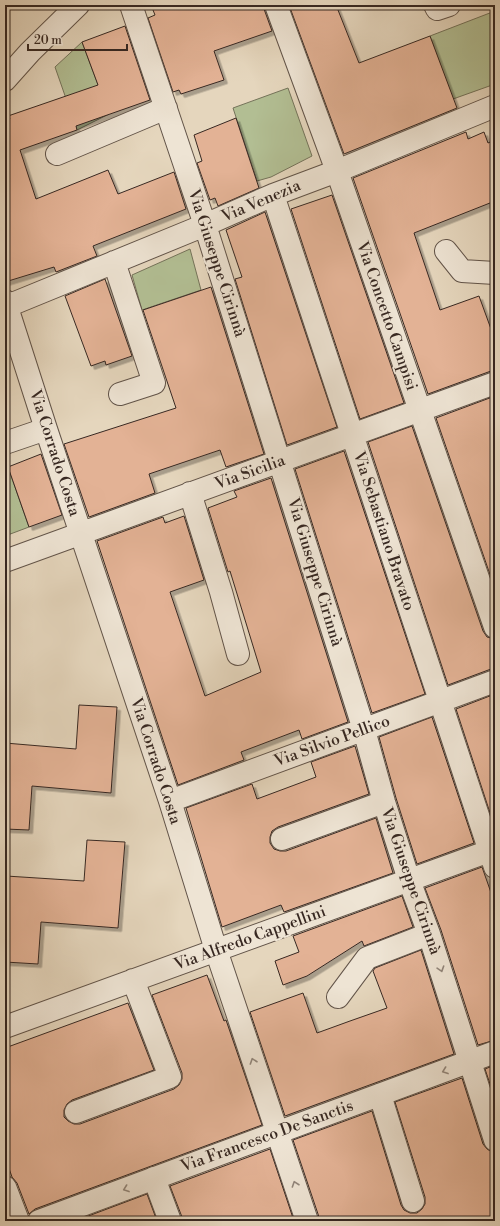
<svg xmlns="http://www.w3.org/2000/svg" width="500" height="1226" font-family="'Libre Bodoni',serif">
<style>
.green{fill:#b2be93;stroke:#74735a}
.building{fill:#e3b295;stroke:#372822;filter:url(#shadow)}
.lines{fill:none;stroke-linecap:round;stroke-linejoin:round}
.minor-casing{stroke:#625449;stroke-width:24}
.tertiary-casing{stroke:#625449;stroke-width:24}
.minor{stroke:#eee4d4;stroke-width:22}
.tertiary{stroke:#eee4d4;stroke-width:22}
.oneway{stroke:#92867b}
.labels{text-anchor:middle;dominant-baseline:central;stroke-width:4;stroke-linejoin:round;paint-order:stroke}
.street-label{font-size:16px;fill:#372822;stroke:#eee4d4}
</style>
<defs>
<filter id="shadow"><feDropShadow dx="3.5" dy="3.5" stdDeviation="0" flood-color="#0004"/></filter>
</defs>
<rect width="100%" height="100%" fill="#e5d6bd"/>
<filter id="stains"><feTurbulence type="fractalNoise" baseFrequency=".005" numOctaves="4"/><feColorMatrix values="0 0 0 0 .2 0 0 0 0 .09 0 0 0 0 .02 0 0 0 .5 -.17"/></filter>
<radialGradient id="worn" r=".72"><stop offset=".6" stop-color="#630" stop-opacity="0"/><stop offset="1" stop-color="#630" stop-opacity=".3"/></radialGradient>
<path class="green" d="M495,11v73l-42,15 -23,-63z
M82,42l27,72 -32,16 -22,-63z
M288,88l24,68 -41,21 -14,4 -24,-73z
M190,249l11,41 -59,20 -10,-35z
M8,467l21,60 -24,9v-68z"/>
<path class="building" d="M151,5h113v4l8,22 -58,20 10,29 -43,14 -2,-4 -6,2 -25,-74 7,-3z
M289,5h47l23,58 71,-27 27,72 -113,46z
M125,26l25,74 -74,26 1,4 -57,20 16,49 72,-29 10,24 56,-22 12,37 -93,37 4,10 -41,16 -2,-5 -49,15v-162l5,-1 -2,-3 90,-31 -16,-43z
M236,118l23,70 -41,18 -3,-8 -5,2 -13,-37 5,-2 -8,-26z
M466,132l2,7 16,-7 4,11 7,-3v61l-81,32 26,77 39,-14 16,44v31h-4l-63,23 -75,-216z
M332,195l72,208 -44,16 -69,-210z
M265,212l72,215 -50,18 -52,-166 7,-2 -16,-47z
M105,279l27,77 -26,9 -1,-4 -14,5 -26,-70z
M211,287l53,167 -38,13 -6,-17 -71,24 6,19 -66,24 -25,-73 112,-36 -33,-98z
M495,396v193l-59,-171z
M412,426l71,205 4,6 8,2v30h-4l-43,16 -80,-243z
M344,451l81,243 -53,19 -77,-244z
M41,454l21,61 -33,12 -21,-60z
M271,478l77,244 -46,17 -3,-9 -58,22 3,8 -66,25 -81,-244 66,-24 2,6 19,-7 20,64 -34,12 35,104 56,-24 -31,-101 -2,1 -20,-64 29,-11 -3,-6z
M495,694v131h-1l-38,-116z
M79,705l38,2 -6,86 -79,-7 -3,44 -24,-1v-86l71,6z
M432,717l42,126 -57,21 -21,-66 -17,-61z
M355,746l14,48 -91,33 -6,4 -2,6v6l4,6 6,2h6l90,-33 17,55 -109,39 -3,-7 -59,22 -36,-119 66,-24 5,15 59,-22 -5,-15z
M87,840l38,2 -7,86 -77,-6 -3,42 -33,-2v-68l1,-18 78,5z
M482,867l13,37v136l-17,5 -37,-115 -16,-42z
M402,896l11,31 -49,19 -2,-5 -55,35 -24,9 -8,-24 24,-9 -6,-16z
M421,950l33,104 -169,62 -35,-104 53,-19 14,40 33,-12 37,-13 -14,-37 2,-3z
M207,975l17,46 2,-1 36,105 -227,84 -6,5 -12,-31 -5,-6 -7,-20v-109l123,-45 26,67 -82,30 -5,4 -3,6v7l4,4 6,3h6l94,-35 5,-4 3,-6v-6l-30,-78z
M495,1065v34l-10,-30z
M462,1078l21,66 4,5 5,3h3v69h-176v-4l-26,-77 79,-29 29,94 3,5 6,3h7l5,-4 3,-5v-7l-30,-95z
M270,1149l24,72h-112v-4l-12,-31z
M147,1194l10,27h-82z"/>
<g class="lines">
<defs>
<path id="minor" d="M131,5l74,220 159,505 20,72 25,78 20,54 66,206
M276,5l61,166 158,456
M435,5l2,4 12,-4
M5,80l25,-28 48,-47
M57,154l109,-46
M273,195l222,672
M446,251l16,20 33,2
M114,262l40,121 -34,11
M5,301l41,128 124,372 46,149 91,271
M5,307l200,-82 68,-30 64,-24 158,-65
M5,443l41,-14
M190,493l31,99 17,62
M5,561l490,-178
M170,801l325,-120
M282,839l102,-37
M338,997l29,-39 62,-24
M5,1027l490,-178
M380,1095l33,106
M76,1112l94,-35 -37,-97
M154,1178l16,43
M5,1187l13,34"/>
<path id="tertiary" d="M39,1221l456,-169"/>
</defs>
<use href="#minor" class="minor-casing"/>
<use href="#tertiary" class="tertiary-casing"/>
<use href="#minor" class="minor"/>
<use href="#tertiary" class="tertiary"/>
</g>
<defs><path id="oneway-chevron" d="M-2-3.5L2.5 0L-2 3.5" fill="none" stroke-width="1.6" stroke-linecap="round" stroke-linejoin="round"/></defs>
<g class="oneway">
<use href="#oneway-chevron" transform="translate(441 969) rotate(72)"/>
<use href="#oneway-chevron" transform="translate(253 1061) rotate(-109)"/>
<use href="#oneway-chevron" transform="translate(445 1071) rotate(160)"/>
<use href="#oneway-chevron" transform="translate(295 1184) rotate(-109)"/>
<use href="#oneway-chevron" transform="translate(126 1189) rotate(160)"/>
</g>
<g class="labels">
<g class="street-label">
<text transform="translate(261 201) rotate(-23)">Via Venezia</text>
<text transform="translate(217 263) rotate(72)">Via Giuseppe Cirinnà</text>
<text transform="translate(387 316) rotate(71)">Via Concetto Campisi</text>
<text transform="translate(55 453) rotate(72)">Via Corrado Costa</text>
<text transform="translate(250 472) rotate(-20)">Via Sicilia</text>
<text transform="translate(384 531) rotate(72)">Via Sebastiano Bravato</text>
<text transform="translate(315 572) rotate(73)">Via Giuseppe Cirinnà</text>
<text transform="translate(332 741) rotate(-20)">Via Silvio Pellico</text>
<text transform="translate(156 761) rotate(72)">Via Corrado Costa</text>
<text transform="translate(411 881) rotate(71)">Via Giuseppe Cirinnà</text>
<text transform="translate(250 938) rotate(-20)">Via Alfredo Cappellini</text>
<text transform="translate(267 1136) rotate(-20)">Via Francesco De Sanctis</text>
</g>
</g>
<rect width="500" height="1226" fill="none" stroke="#e5d6bd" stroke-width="20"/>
<rect x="6" y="6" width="488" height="1214" fill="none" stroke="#372822" stroke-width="2"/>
<rect x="10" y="10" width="480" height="1206" fill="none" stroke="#372822"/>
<path d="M28 44v6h99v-6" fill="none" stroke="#372822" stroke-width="2"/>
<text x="34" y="44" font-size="12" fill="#372822" stroke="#eee4d4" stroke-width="3" paint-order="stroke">20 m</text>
<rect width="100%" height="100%" filter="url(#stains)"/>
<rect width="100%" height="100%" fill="url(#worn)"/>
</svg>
